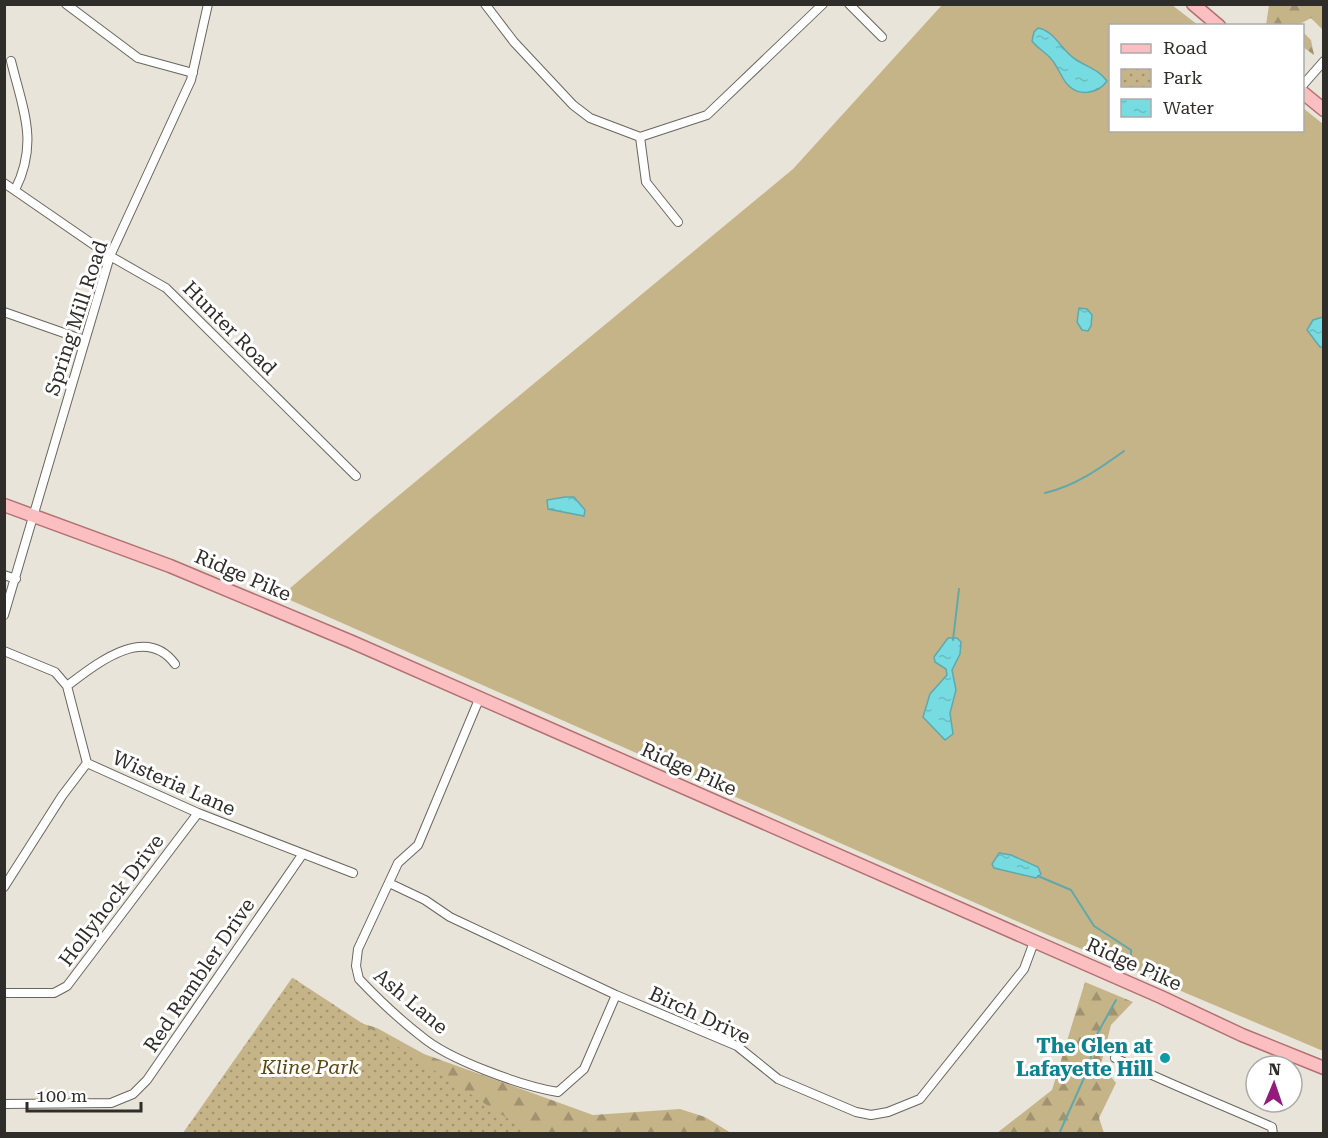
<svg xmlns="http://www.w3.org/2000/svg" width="1328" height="1138" font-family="'Roboto Serif',serif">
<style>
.grass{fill:#c6b489}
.forest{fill:url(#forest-firs)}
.park{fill:url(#park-dots)}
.water{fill:url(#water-ripples);stroke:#61a8aa;stroke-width:1.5}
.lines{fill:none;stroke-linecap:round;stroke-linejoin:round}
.stream{stroke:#61a8aa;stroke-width:2}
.minor-casing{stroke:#6a665d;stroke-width:10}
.primary-casing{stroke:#b27071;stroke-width:15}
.minor{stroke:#fff;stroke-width:8}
.primary{stroke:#fbbfc1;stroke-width:12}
.culture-dot{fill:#0f9aa8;stroke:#fff;stroke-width:2}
.labels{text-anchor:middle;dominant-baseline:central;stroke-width:6;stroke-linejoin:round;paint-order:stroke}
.street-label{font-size:20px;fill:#2f2d29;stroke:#fff}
.culture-label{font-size:20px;font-weight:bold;fill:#0d838f;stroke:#fff;text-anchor:end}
.park-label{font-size:20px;font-style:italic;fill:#5b4912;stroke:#fff}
</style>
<defs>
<pattern id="forest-firs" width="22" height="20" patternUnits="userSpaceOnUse" patternTransform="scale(1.5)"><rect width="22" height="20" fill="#c6b489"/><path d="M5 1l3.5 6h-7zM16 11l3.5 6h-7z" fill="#a19370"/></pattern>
<pattern id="park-dots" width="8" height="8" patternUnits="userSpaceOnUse" patternTransform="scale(1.5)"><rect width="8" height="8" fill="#c6b489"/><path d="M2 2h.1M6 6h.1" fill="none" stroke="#a19370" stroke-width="1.8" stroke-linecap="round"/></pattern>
<pattern id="water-ripples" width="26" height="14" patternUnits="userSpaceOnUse" patternTransform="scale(1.5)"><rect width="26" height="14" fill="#77dce1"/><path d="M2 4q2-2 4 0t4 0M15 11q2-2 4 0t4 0" fill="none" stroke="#67bdc1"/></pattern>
</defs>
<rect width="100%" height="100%" fill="#e8e4da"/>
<path class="grass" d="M942,5h230l26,20 -88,1v104h192l1,-22 20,16v927l-277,-117 -765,-338 93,-80 419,-347z"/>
<path class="forest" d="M1269,5h54v25l-12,-12 -13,7h-32z
M1302,31l9,9 3,15 -11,-8z
M1085,982l48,20 -22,23 -10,39 15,19 -17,35 5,15h-107l55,-43z
M337,1016l40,12 47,26 169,61 87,-6 25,8 26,16 -535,1z"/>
<path class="park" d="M292,978h1l237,155h-347z"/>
<path class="water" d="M1038,28c17,3 23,22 37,31 12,8 23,10 32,22 -9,13 -29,16 -40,3 -6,-7 -9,-17 -15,-24 -6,-8 -14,-11 -20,-19l2,-9z
M1079,308l8,1 5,6 -1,11 -3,5 -6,-1 -5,-8z
M1323,317v30h-3l-13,-17 6,-10z
M565,497h9l11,13 -1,6 -36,-7 -1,-9z
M948,638h9l4,4 -1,12 -8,16 4,20 -6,23 3,21 -8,6 -22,-23 7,-23 17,-19 -1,-6 -11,-7 -1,-5z
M999,853l12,2 27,12 3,7 -5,4 -42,-10 -2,-4z"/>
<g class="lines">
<path class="stream" d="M1045,493c30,-7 54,-24 79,-42
M953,640l6,-51
M1038,876l33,14 23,36 37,24v14
M1059,1134l29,-65 8,-33 20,-36"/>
<defs>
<path id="minor" d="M66,4l72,54 55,15
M485,4l29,38 59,63 17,13 50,19 67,-22 116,-111
M849,4l33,33
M11,61c12,49 28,81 4,129
M1302,86l22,-25
M640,137l6,45 32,40
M4,183l106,73 56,32 190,188
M4,312l80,28
M4,575l12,4
M4,615l106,-359 81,-176 17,-76
M4,651l51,21 12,14 20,77
M67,686c28,-21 78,-63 108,-22
M480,697l-62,148 -20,18 -40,86 -2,17 3,13c19,20 40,40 62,57 28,24 101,50 137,56l26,-23 32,-74
M87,763l111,50 155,60
M389,883l36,17 25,17 166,78 121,51 41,33 78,33 15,3 17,-3 32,-13 104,-130 10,-27
M4,887l58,-91 25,-33
M4,993h50l13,-7 131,-173
M1115,1058c52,25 105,46 157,69l1,7
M4,1104l107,-1 22,-9 14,-14 155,-225"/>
<path id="primary" d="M1193,4l26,22
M1302,92l22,18
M4,505l166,61 182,76 809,355 81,38 82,33"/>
</defs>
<use href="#minor" class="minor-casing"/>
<use href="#primary" class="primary-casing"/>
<use href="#minor" class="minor"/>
<use href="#primary" class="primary"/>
</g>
<circle class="culture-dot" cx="1165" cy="1058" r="6"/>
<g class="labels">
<g class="street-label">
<text transform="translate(76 318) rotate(-72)">Spring Mill Road</text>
<text transform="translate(230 328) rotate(45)">Hunter Road</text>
<text transform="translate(243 575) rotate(23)">Ridge Pike</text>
<text transform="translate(689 769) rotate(24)">Ridge Pike</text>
<text transform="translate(174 783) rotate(24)">Wisteria Lane</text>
<text transform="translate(111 900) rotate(-53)">Hollyhock Drive</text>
<text transform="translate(1134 964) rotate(24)">Ridge Pike</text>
<text transform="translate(199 975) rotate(-56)">Red Rambler Drive</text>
<text transform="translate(411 1001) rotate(40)">Ash Lane</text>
<text transform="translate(700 1015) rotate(25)">Birch Drive</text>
</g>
<g class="culture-label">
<text x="1153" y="1046">The Glen at<tspan x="1153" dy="23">Lafayette Hill</tspan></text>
</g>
<g class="park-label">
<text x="310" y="1067">Kline Park</text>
</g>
</g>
<rect width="1328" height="1138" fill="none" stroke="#2f2d29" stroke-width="12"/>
<rect x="1109" y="24" width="195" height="108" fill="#ffffff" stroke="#acaba9" stroke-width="1.5"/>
<rect x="1121" y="44" width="30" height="9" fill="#fbbfc1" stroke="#acaba9" stroke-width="1.5"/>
<text x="1163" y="54" font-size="18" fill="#2f2d29">Road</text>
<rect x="1121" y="69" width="30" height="18" fill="url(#park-dots)" stroke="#acaba9" stroke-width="1.5"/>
<text x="1163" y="84" font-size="18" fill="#2f2d29">Park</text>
<rect x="1121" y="99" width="30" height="18" fill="url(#water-ripples)" stroke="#acaba9" stroke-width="1.5"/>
<text x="1163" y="114" font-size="18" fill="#2f2d29">Water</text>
<g transform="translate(1274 1084) rotate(2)"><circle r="28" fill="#ffffff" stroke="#acaba9" stroke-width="1.5"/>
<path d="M0-4.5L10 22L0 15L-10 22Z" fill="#931c7a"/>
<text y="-9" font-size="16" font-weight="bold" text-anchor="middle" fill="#2f2d29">N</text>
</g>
<path d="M27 1102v9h114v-9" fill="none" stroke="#2f2d29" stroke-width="3"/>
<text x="36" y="1102" font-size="18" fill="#2f2d29" stroke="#ffffff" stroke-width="4.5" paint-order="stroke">100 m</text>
</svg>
